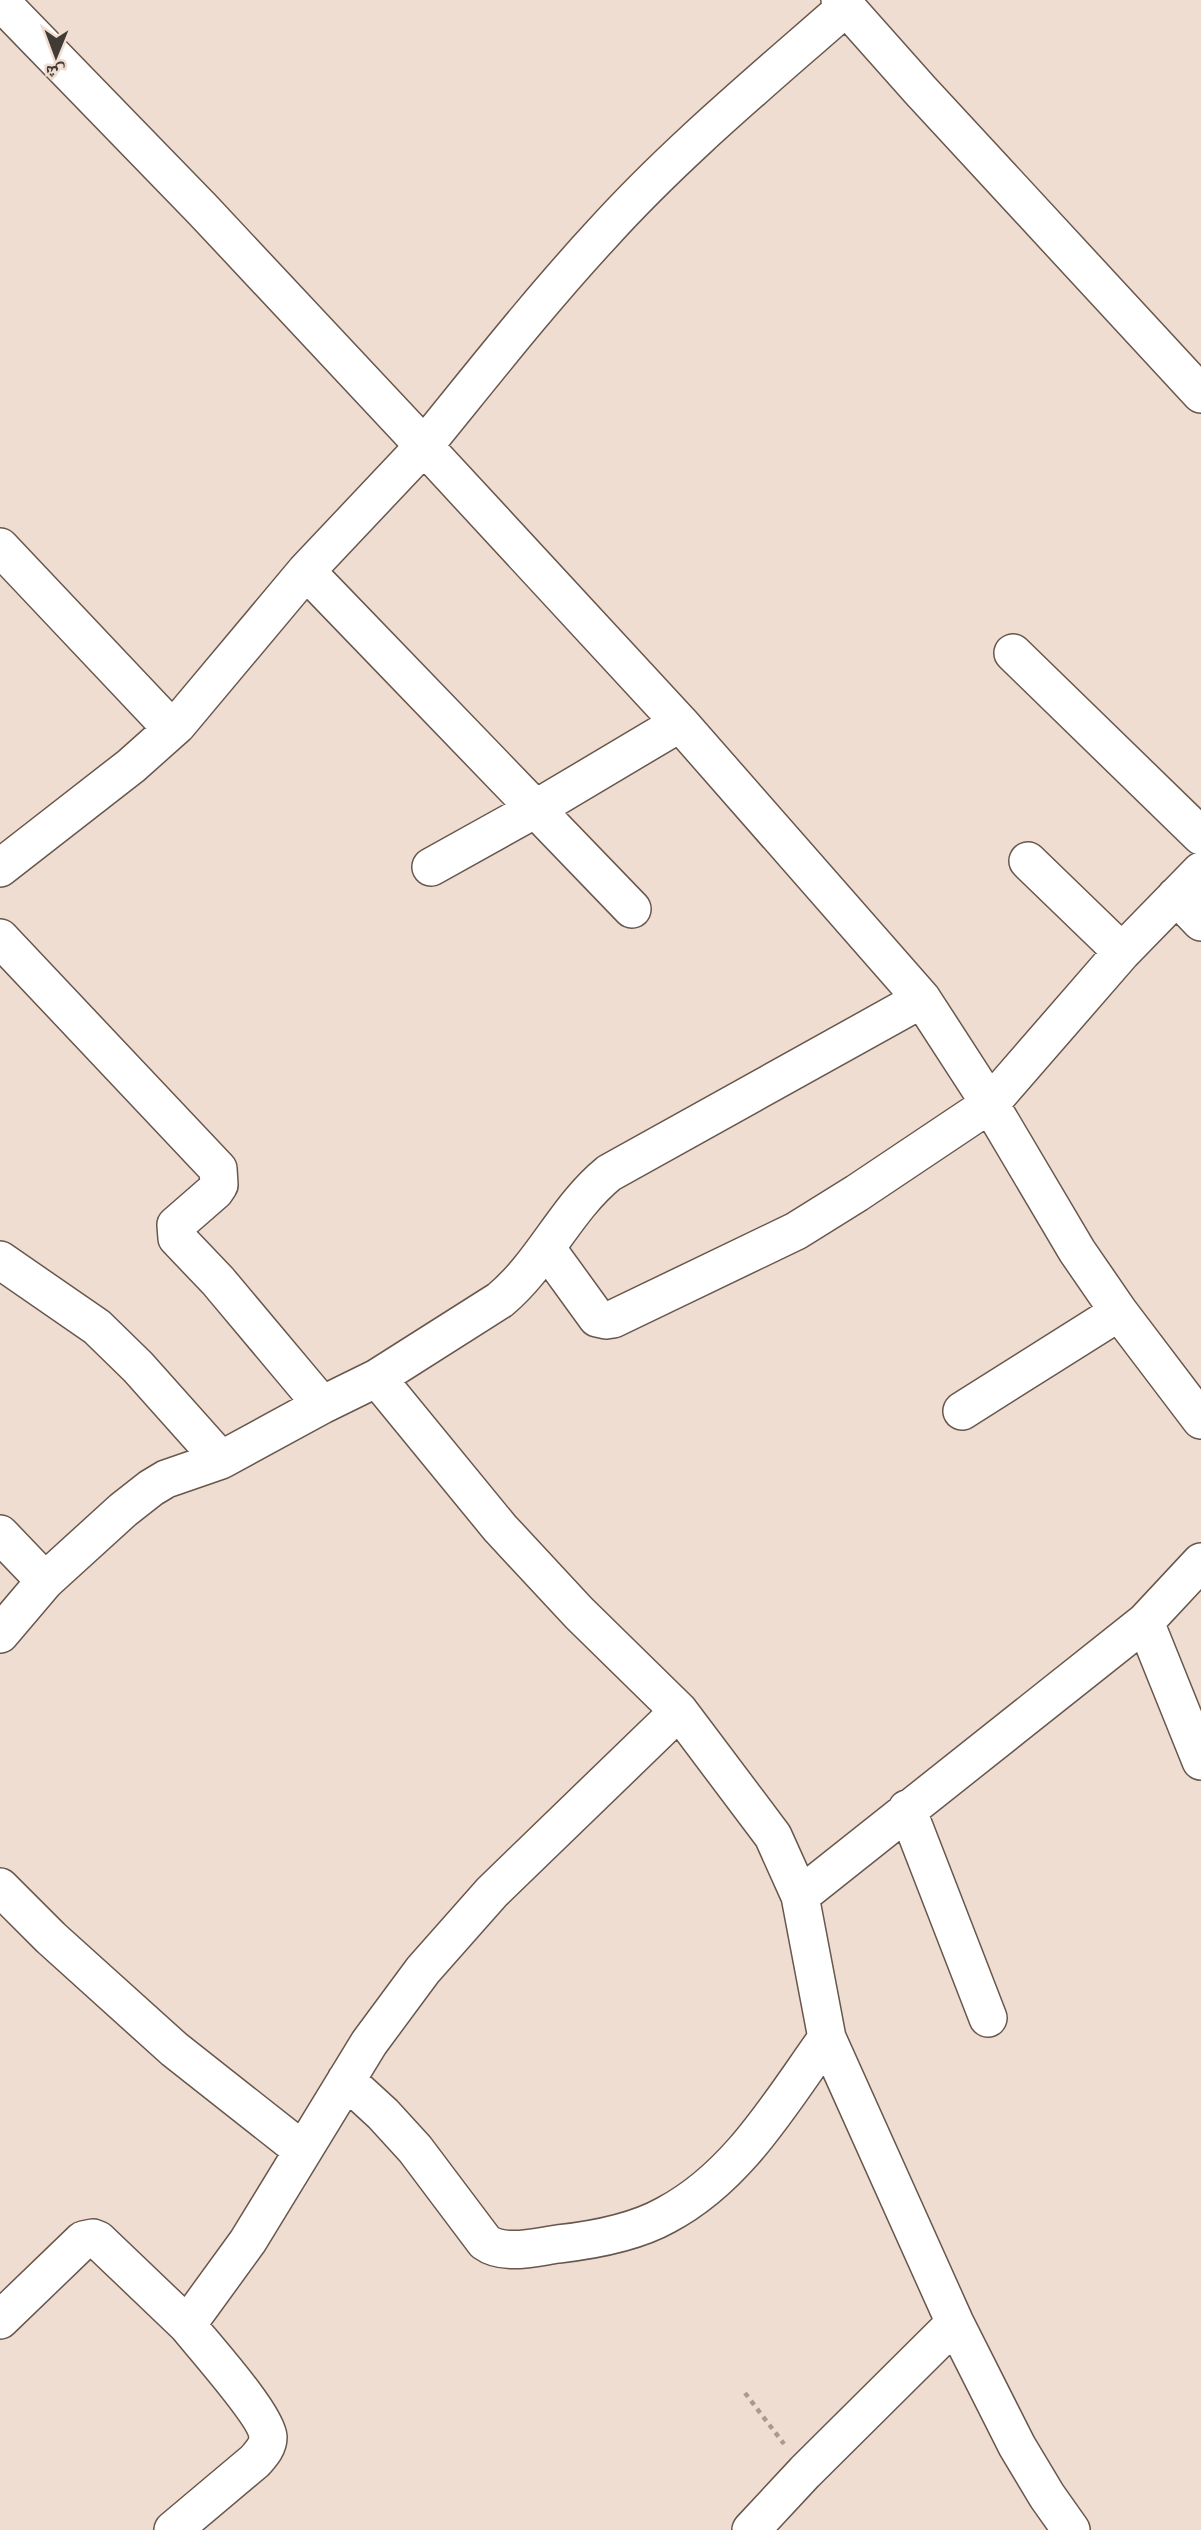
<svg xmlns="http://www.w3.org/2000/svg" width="1201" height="2530" font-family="Barlow,'Noto Naskh Arabic',sans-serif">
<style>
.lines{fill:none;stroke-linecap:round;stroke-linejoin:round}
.minor-casing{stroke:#67574c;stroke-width:40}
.path{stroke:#a89a91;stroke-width:4.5;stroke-dasharray:5 5;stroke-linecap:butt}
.minor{stroke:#fff;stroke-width:37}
</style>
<rect width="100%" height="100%" fill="#f0ddd1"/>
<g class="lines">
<defs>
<path id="minor" d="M840,0l80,90 281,304
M0,1l202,208 222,237 -118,125 -129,154 -46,41 -131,102
M846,7c-84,74 -170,145 -245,228 -62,67 -119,140 -177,211l256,277 242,276 68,105 132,-152 79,-81
M0,547l172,182
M306,571l326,338
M1013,653l188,183
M1028,861l94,91
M431,867l106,-59 143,-85
M1176,896l25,26
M0,938l218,231 1,16 -4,6 -39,34 1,13 41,43 104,124
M922,999l-313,174c-44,36 -65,90 -109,127l-123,78 123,150 79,85 100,98 94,125 27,60 27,142 128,285 62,123 30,50 24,34
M547,1249l50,69 9,2 7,-1 183,-88 61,-38 133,-89 87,147 42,61 82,108
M0,1260l97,67 41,40 83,93 101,-55 55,-27
M962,1411l157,-99
M0,1534l45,47
M1145,1622l56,139
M0,1634l45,-53 78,-71 28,-22 15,-9 55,-19
M907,1809l81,209
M0,1887l51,51 123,111 128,101
M800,1896l345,-274 56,-60
M346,2080l37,34 32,35 70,93c19,14 51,5 73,2 36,-4 76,-11 108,-29 72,-38 115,-113 161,-177
M0,2320l83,-80 10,-2 5,2 89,85 61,-84 121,-198 54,-73 69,-78 187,-181
M173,2530l82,-69c6,-7 13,-14 13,-24 -1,-21 -65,-92 -81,-112
M751,2530l54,-58 150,-149"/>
</defs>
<use href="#minor" class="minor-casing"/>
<path class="path" d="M745,2393l39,51"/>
<use href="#minor" class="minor"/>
</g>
<g transform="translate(56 56) rotate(181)" stroke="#f0ddd1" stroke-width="5" paint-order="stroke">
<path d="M0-5L12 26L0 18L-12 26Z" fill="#423a35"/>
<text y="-10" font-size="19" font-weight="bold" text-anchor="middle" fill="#423a35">ش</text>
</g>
</svg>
